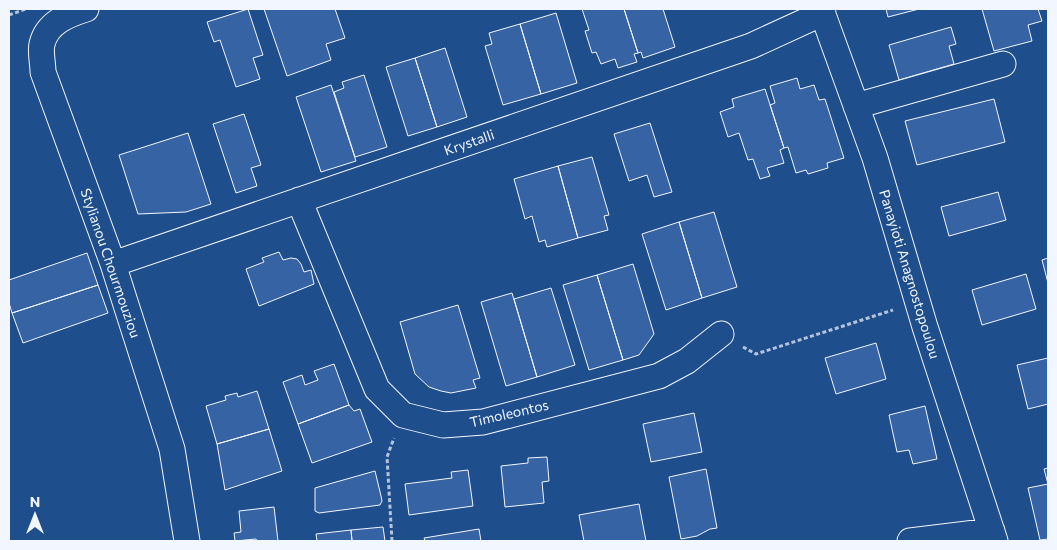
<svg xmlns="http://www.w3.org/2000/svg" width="1057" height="550" font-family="Commissioner,sans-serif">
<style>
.building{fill:#3563a3;stroke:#f2f6ff}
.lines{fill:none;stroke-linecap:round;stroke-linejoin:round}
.street-casing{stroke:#f2f6ff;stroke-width:27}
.path{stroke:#b3c4dc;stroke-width:3;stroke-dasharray:4 2.5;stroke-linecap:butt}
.street{stroke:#1f4e8c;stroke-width:25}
.labels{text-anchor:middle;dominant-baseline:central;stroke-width:4;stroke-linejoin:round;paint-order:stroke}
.street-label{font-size:14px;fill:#f2f6ff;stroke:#1f4e8c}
</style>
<rect width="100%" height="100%" fill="#1f4e8c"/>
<path class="building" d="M248,9l15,46 -10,3 7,21 -24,8 -16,-47 -6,2 -7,-20z
M264,9h71l10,29 -19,6 5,16 -44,16z
M582,9h42l14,44 -4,1 3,8 -19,6 -3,-9 -14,5 -5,-12 -4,1 -7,-22 4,-1z
M624,9h39l12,38 -32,11 -2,-6 -3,1z
M886,9h33l-31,8z
M982,9h56l4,12 -14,4 4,16 -38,10z
M556,13l21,70 -36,11 -21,-70z
M520,24l21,70 -38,11 -18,-59 7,-2 -3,-11z
M951,27l5,17 -7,2 5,18 -55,16 -10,-35z
M445,48l22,69 -30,10 -22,-69z
M415,58l22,69 -29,9 -22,-69z
M364,75l23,72 -32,10 -21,-65 10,-4 -2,-6z
M797,78l3,11 14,-4 5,15 6,-1 19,59 -17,5 1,5 -20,6 -2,-4 -10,3 -8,-26 -4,1 -14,-43 5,-2 -5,-17z
M331,85l25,76 -35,11 -25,-75z
M765,89l19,59 -4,2 4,13 -17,5 3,8 -10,3 -7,-20 -5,1 -9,-27 -11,4 -8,-25 14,-5 -2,-8z
M994,99l11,43 -88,23 -12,-44z
M244,114l17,51 -10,3 6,18 -21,7 -23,-69z
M650,123l22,69 -18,5 -7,-22 -18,6 -15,-47z
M188,133l23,71 -25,8 -48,2 -19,-59z
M592,157l17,58 -5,1 4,14 -30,8 -20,-72z
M558,166l20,72 -31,9 -2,-7 -6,2 -7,-26 -7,3 -11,-40z
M998,192l8,28 -57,16 -8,-29z
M714,212l23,75 -35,11 -23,-76z
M679,222l23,76 -36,12 -24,-76z
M279,252l4,8 8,-2 6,1 4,5 3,8 7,-2 3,14 -55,22 -13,-37 18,-7 -2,-4z
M87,253l11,32 -86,28 -3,-10v-23z
M1048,258v25l-6,-23z
M633,264l21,70 -15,21 -16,5 -26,-85z
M1026,274l10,35 -54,16 -10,-35z
M597,275l26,85 -34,10 -26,-85z
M98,285l10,28 -85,30 -11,-30z
M551,288l24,77 -38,12 -23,-78z
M512,293l25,84 -31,9 -25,-84z
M458,305l22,73 -7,2 3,8 -25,5 -10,-2 -12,-4 -14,-13 -15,-52z
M876,343l10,36 -50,15 -11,-36z
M1048,358v46l-20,5 -11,-44z
M334,364l15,41 -51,19 -15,-42 19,-7 3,10 13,-5 -4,-9z
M257,391l12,38 -52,15 -11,-38 20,-6 -1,-4 12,-3 1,4z
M349,405l5,6 6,-2 12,33 -60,21 -14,-39z
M925,406l12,53 -24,5 -4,-14 -12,2 -8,-37z
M694,413l8,39 -51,10 -8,-38z
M269,429l13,42 -57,19 -8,-46z
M547,457l2,24 -7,1 2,21 -39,4 -4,-41 27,-3v-5z
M1048,468v71l-8,1 -12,-52 20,-4 -4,-15z
M706,469l11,59 -7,1 -13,7 -16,3 -12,-62z
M468,470l5,36 -64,9 -4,-31 47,-6 -1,-6z
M375,471l6,25 1,5 -2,4 -61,8 -4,-2v-23z
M639,504l7,37h-62l-5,-26z
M274,507l4,34h-21l-1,-2 -21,2 -1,-8 7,-1 -2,-21z
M383,527l2,14h-33l-1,-11z
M479,529l2,12h-56l-1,-3z
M351,530l1,11h-35l-1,-7z"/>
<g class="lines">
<defs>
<path id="street" d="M86,9c-19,6 -39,14 -44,35 -2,8 1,19 1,28l70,192 59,185 15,92
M821,9l54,149 50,169 70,214
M856,106l147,-42
M299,200l78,189 26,26 40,10 40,-3 176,-46 28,-15 34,-27
M113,264l638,-218 72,-33
M910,541l82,-10"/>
</defs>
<use href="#street" class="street-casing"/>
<path class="path" d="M9,15l17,-6
M743,347l13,7 137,-44
M392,541l-5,-84 7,-19"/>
<use href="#street" class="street"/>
</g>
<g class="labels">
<g class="street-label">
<text transform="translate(469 142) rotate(-19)">Krystalli</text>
<text transform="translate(111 263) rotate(71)">Stylianou Chourmouziou</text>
<text transform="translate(910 274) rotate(73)">Panayioti Anagnostopoulou</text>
<text transform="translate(509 413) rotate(-13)">Timoleontos</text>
</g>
</g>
<rect width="1057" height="550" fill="none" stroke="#f2f6ff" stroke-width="20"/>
<g transform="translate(35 515)" stroke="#1f4e8c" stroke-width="4" paint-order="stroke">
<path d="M0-4L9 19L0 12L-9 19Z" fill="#f2f6ff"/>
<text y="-8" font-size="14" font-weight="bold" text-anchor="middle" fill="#f2f6ff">N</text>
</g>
</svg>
